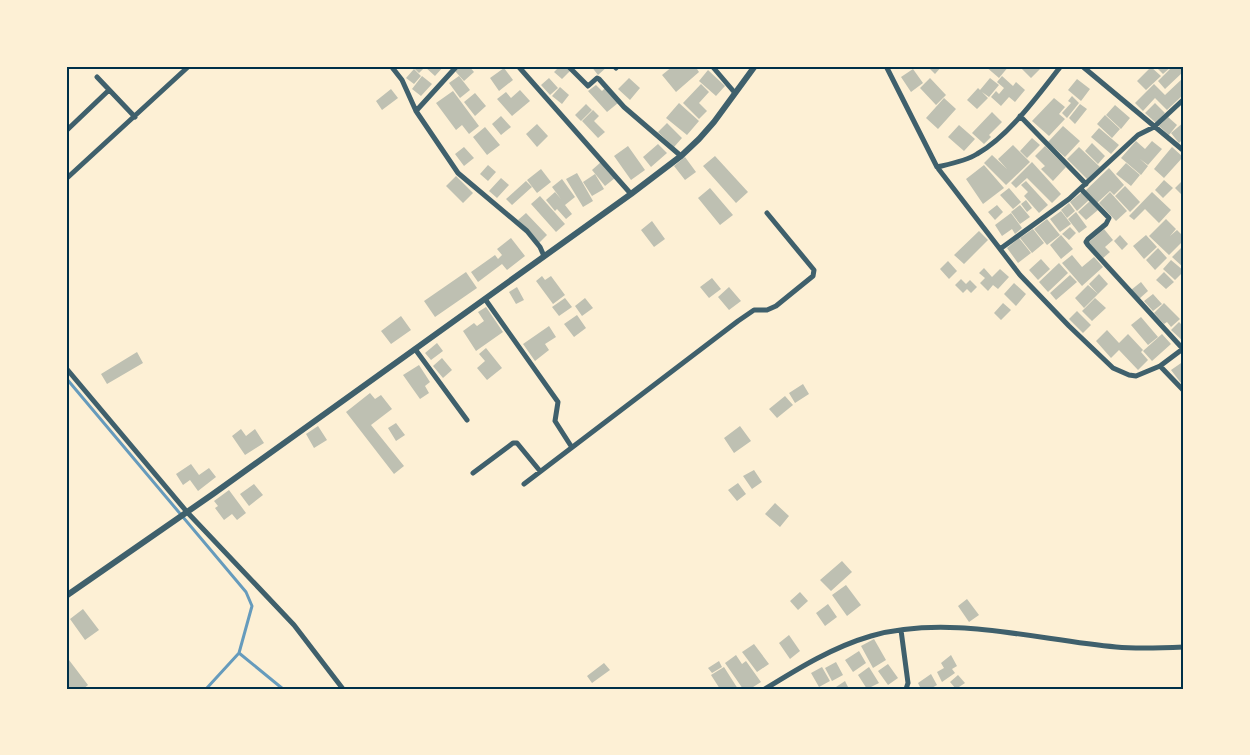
<svg xmlns="http://www.w3.org/2000/svg" width="1250" height="755" font-family="'Nunito Sans',sans-serif">
<style>
.lines{fill:none;stroke-linecap:round;stroke-linejoin:round}
.stream{stroke:#669bbc;stroke-width:3}
.building{fill:#bec0b2}
.minor{stroke:#3f606c;stroke-width:5}
.tertiary{stroke:#3f606c;stroke-width:6}
.neatline{fill:none;stroke:#003049;stroke-width:2}
</style>
<rect width="100%" height="100%" fill="#fdf0d5"/>
<g class="lines">
<path class="stream" d="M66,378l180,214 6,14 -13,47 44,36
M206,689l33,-36"/>
</g>
<path class="building" d="M412,66h32l-9,10 -10,-9 -6,6z
M461,66h8l5,6 -10,9 -9,-10z
M560,66h6l5,4 -9,9 -8,-7z
M591,66h17l-10,9z
M673,66h27l-3,3 2,3 -23,20 -14,-17z
M927,66h15l-7,8z
M985,66h24l-10,12z
M1019,66h22l1,1 -11,11z
M1155,66h17l-9,8z
M1173,66h11v5l-19,18 -7,-8z
M1151,67l10,9 -15,14 -9,-9z
M504,68l9,12 -14,11 -9,-13z
M414,69l7,7 -7,8 -8,-6z
M913,69l10,14 -12,9 -10,-15z
M708,70l17,16 -9,10 -17,-15z
M422,76l10,8 -11,12 -9,-7z
M459,76l11,14 -10,8 -11,-15z
M1002,76l11,10 3,-4 9,8 -10,12 -6,-5 -8,9 -10,-9 5,-6 3,3 5,-6 -7,-6z
M549,78l9,10 -8,7 -9,-10z
M629,78l11,10 -10,12 -12,-11z
M930,78l16,17 -10,10 -16,-17z
M990,78l9,7 -10,12 -7,-5 6,6 -11,11 -10,-9 11,-12 2,2z
M1183,78l1,16 -17,16 -12,-12 -12,13 -8,-8 19,-19 11,11z
M1077,79l13,10 -9,12 -13,-11z
M701,84l8,8 -10,11 8,8 -8,8 -16,-16z
M596,85l6,6 3,-3 13,15 -11,9 -19,-21z
M560,87l9,8 -7,9 -10,-8z
M391,89l7,9 -16,12 -6,-9z
M520,90l10,11 -18,15 -15,-17 9,-7 5,6z
M453,91l26,35 -10,8 -7,-9 -6,5 -20,-27z
M475,93l11,13 -11,10 -11,-14z
M1072,96l7,7 -12,15 -5,-5 9,-10 -3,-2z
M944,98l12,11 -18,20 -12,-11z
M1054,98l11,9 -6,7 6,5 -16,17 -17,-15z
M679,103l20,18 -12,14 -21,-17z
M1155,103l10,10 -9,10 -11,-10z
M586,104l6,6 -11,11 -6,-6z
M1080,104l7,5 -12,15 -6,-6z
M1115,105l15,13 -9,11 -15,-14z
M593,110l6,6 -5,5 11,11 -7,6 -16,-17z
M992,112l10,10 -13,13 2,2 -7,7 -12,-11z
M1105,115l15,14 -8,9 -15,-14z
M501,116l10,11 -10,8 -9,-11z
M1168,117l9,8 -8,10 -10,-9z
M1184,122v16l-5,5 -8,-10z
M667,123l15,15 -8,9 -16,-15z
M537,124l11,12 -11,11 -11,-13z
M959,125l16,14 -11,12 -16,-14z
M1063,126l17,15 -15,16 -17,-15z
M485,127l15,18 -13,10 -14,-18z
M1099,128l20,17 -8,9 -20,-17z
M1032,138l8,7 -13,13 -7,-7z
M1136,141l9,8 7,-8 10,8 -14,16 -8,-6 8,7 -7,9 -20,-17z
M1092,143l13,13 -7,8 -13,-13z
M658,144l9,9 -16,14 -8,-10z
M1013,145l17,17 -24,23 -22,-22 8,-8 15,14 -9,-10z
M628,146l17,24 -14,10 -17,-24z
M1045,146l21,21 -13,14 -12,-12 4,-3 -10,-10z
M464,147l10,11 -10,8 -9,-12z
M1079,147l21,20 -12,13 -21,-21z
M1172,147l11,10 -19,21 -10,-9 8,-10 7,5 -7,-5z
M715,156l33,36 -12,11 -33,-37z
M685,157l11,15 -11,8 -11,-14z
M601,162l14,16 -10,8 -13,-16z
M1032,162l29,32 -9,9 -25,-25 -11,10 -5,-5z
M1126,163l14,12 -9,11 -15,-12z
M488,165l8,7 -8,9 -8,-7z
M984,165l20,23 -21,16 -17,-25z
M1109,168l15,17 -10,10 -4,-4 -14,13 -11,-13z
M541,169l10,13 -14,11 -10,-13z
M577,173l16,28 -10,6 -17,-28z
M595,174l9,15 -12,7 -9,-14z
M456,176l17,17 -10,10 -17,-17z
M501,178l8,7 -12,13 -8,-7z
M562,179l13,18 -10,8 7,9 -6,5 -9,-10 -2,2 -9,-11 9,-8 6,7 -9,-12z
M1184,179v18l-9,-9z
M1164,180l9,8 -10,10 -8,-8z
M526,181l6,6 -20,18 -6,-6z
M1026,181l22,24 -9,8 -15,-17 4,-4 -7,-7z
M1125,186l15,16 -10,10 -15,-16z
M710,188l23,27 -13,10 -22,-27z
M1009,188l12,14 -8,7 -13,-14z
M1082,192l7,8 -12,11 -7,-9z
M1110,192l17,19 -11,10 -17,-18z
M1152,192l19,18 -12,13 -14,-14 -11,11 -5,-4z
M540,196l25,28 -9,8 -25,-28z
M1026,200l6,8 -5,4 -6,-8z
M1090,201l8,9 -12,10 -8,-8z
M1069,203l6,8 -8,7 -6,-8z
M997,205l6,7 -8,8 -7,-8z
M1020,205l10,12 -10,7 -9,-12z
M1061,211l10,13 -11,8 -10,-13z
M1076,212l11,15 -8,6 -11,-14z
M526,213l21,22 -8,8 -21,-23z
M1011,213l11,15 -7,6 -3,-5 -10,7 -7,-11z
M1047,219l13,16 -13,10 -13,-16z
M1166,219l10,10 -6,7 7,-6 7,7v3l-15,15 -20,-19z
M652,221l13,18 -11,8 -13,-17z
M1070,227l6,6 -7,7 -7,-6z
M1033,229l11,14 -12,10 -12,-15z
M1104,229l9,11 -8,7 5,5 -8,7 -14,-16z
M979,231l9,9 -24,24 -10,-9z
M1061,235l12,14 -12,10 -11,-14z
M1120,235l8,9 -6,6 -8,-9z
M1146,235l11,12 -13,12 -11,-13z
M511,238l14,18 -18,14 -5,-6 -24,18 -7,-10 24,-17 3,4 4,-4 -5,-6z
M1019,238l12,15 -13,10 -11,-15z
M1184,245v23l-12,-11z
M1158,248l9,10 -12,12 -9,-10z
M1072,255l10,12 12,-10 9,10 -21,19 -20,-23z
M1041,259l9,10 -12,11 -9,-10z
M1171,260l13,11 -9,9 -12,-11z
M948,261l9,10 -8,8 -9,-10z
M1059,263l9,10 -20,19 -9,-10z
M984,268l8,9 8,-8 9,8 -11,12 -5,-4 -5,6 -8,-8 5,-5 -6,-5z
M466,272l11,16 -42,29 -11,-16z
M1164,272l10,10 -8,7 -10,-9z
M1099,274l9,10 -10,10 -9,-10z
M1070,275l7,7 -21,18 -6,-7z
M542,276l3,4 6,-4 14,19 -12,9 -17,-23z
M712,278l9,11 -12,9 -9,-11z
M961,279l5,5 4,-4 7,7 -6,6 -4,-4 -4,4 -8,-8z
M1141,282l7,9 -9,8 -8,-9z
M1014,283l12,11 -10,12 -12,-12z
M1088,285l10,9 -14,14 -9,-10z
M517,287l7,13 -8,4 -7,-12z
M729,287l12,14 -12,9 -11,-13z
M1153,294l9,10 -9,7 -9,-10z
M565,298l7,9 -13,9 -7,-9z
M585,298l8,10 -11,8 -7,-10z
M1095,298l11,10 -14,13 -10,-10z
M1003,303l8,7 -10,10 -7,-7z
M1164,303l16,16 -9,8 -4,-5 -3,2 -10,-11z
M486,307l17,25 -27,19 -13,-20 11,-8 3,3 7,-5 -6,-9z
M1077,311l14,14 -8,8 -14,-14z
M577,315l9,13 -12,9 -10,-13z
M401,316l10,14 -20,14 -10,-13z
M1141,317l17,20 -10,8 -17,-20z
M1179,322l5,5v15l-13,-12z
M549,326l7,11 -11,7 4,6 -14,11 -12,-17z
M1107,330l12,13 9,-9 15,16 -2,2 7,8 -10,10 -19,-20 -8,8 -15,-17z
M1162,334l9,10 -19,17 -9,-10z
M437,343l6,8 -12,9 -6,-7z
M486,348l16,20 -15,12 -10,-12 8,-7 -6,-7z
M137,352l6,11 -36,21 -6,-10z
M442,358l10,12 -9,8 -10,-12z
M1184,361v19l-3,3 -10,-13z
M419,365l11,17 -5,4 4,7 -9,6 -17,-24z
M803,384l6,10 -14,9 -6,-10z
M370,393l5,6 6,-4 11,14 -21,16 33,41 -10,8 -48,-62z
M785,396l8,9 -16,13 -8,-9z
M396,423l9,12 -9,6 -8,-13z
M318,426l9,14 -13,8 -8,-14z
M740,426l11,15 -17,12 -10,-15z
M241,429l5,7 9,-7 9,14 -19,12 -13,-19z
M191,464l8,11 10,-7 7,9 -18,14 -8,-11 -7,5 -7,-11z
M754,470l8,12 -10,7 -9,-13z
M738,483l8,11 -9,7 -9,-11z
M254,484l9,11 -14,11 -9,-12z
M229,490l17,23 -9,7 -5,-6 -8,6 -9,-12 3,-2 -4,-5z
M775,503l14,13 -9,11 -15,-13z
M842,561l10,11 -21,19 -11,-11z
M846,585l15,20 -14,11 -15,-21z
M800,592l8,9 -10,9 -8,-9z
M967,599l12,16 -10,7 -11,-16z
M828,604l9,13 -12,9 -9,-13z
M83,609l16,21 -14,10 -15,-21z
M789,635l11,16 -10,8 -11,-16z
M874,639l12,21 -13,8 -12,-22z
M754,644l15,20 -12,8 -15,-20z
M859,651l7,12 -13,9 -8,-12z
M736,655l6,9 4,-3 15,21 -11,7h-7l-18,-26z
M951,655l6,11 -5,3 3,4 -13,9 -5,-10 7,-4 -3,-5z
M69,660l19,25 -5,4h-14l-3,-5v-21z
M719,661l3,6 -10,6 -4,-5z
M836,662l7,13 -11,6 -7,-13z
M604,663l6,7 -18,13 -5,-7z
M888,664l10,14 -10,7 -10,-14z
M724,667l14,22h-18l-9,-14z
M822,667l8,14 -11,6 -8,-14z
M869,667l10,16 -12,6 -9,-14z
M931,674l6,11 -7,4h-9l-3,-6z
M958,675l7,8 -9,6 -6,-7z
M845,681l4,8h-16z"/>
<g class="lines">
<path class="minor" d="M391,66l11,14 14,31 42,62 69,58 13,16 4,9
M518,66l113,128
M568,66l20,20 9,-8 2,1 25,28 57,49
M614,66l2,2
M712,66l23,27
M886,66l51,101 83,108 49,51 44,42 16,7 7,1 24,-10 24,-18
M1082,66l102,85
M97,77l38,40
M416,111l41,-45
M1020,116l66,68
M66,131l43,-41
M937,167c13,-3 29,-6 40,-13 32,-18 62,-60 84,-88
M66,179l123,-113
M1081,189l28,29 -3,6 -18,15 -2,3 2,3 95,104
M1000,249l69,-50 69,-64 16,-8 30,-28
M485,299l73,103 -3,19 16,25
M415,349l52,71
M1160,366l24,25
M66,368l121,144 107,113 49,64
M473,473l40,-30h4l23,28
M524,484l214,-163 16,-11h13l9,-4 37,-30 1,-6 -47,-57
M901,630l7,53 -2,6
M765,689c34,-21 68,-42 106,-53 78,-22 166,4 245,11 22,2 45,1 68,0"/>
<path class="tertiary" d="M66,596l147,-102 418,-300 50,-38 18,-17 15,-17 41,-56"/>
</g>
<rect width="1250" height="755" fill="none" stroke="#fdf0d5" stroke-width="135"/>
<rect x="68" y="68" width="1114" height="620" class="neatline"/>
</svg>
